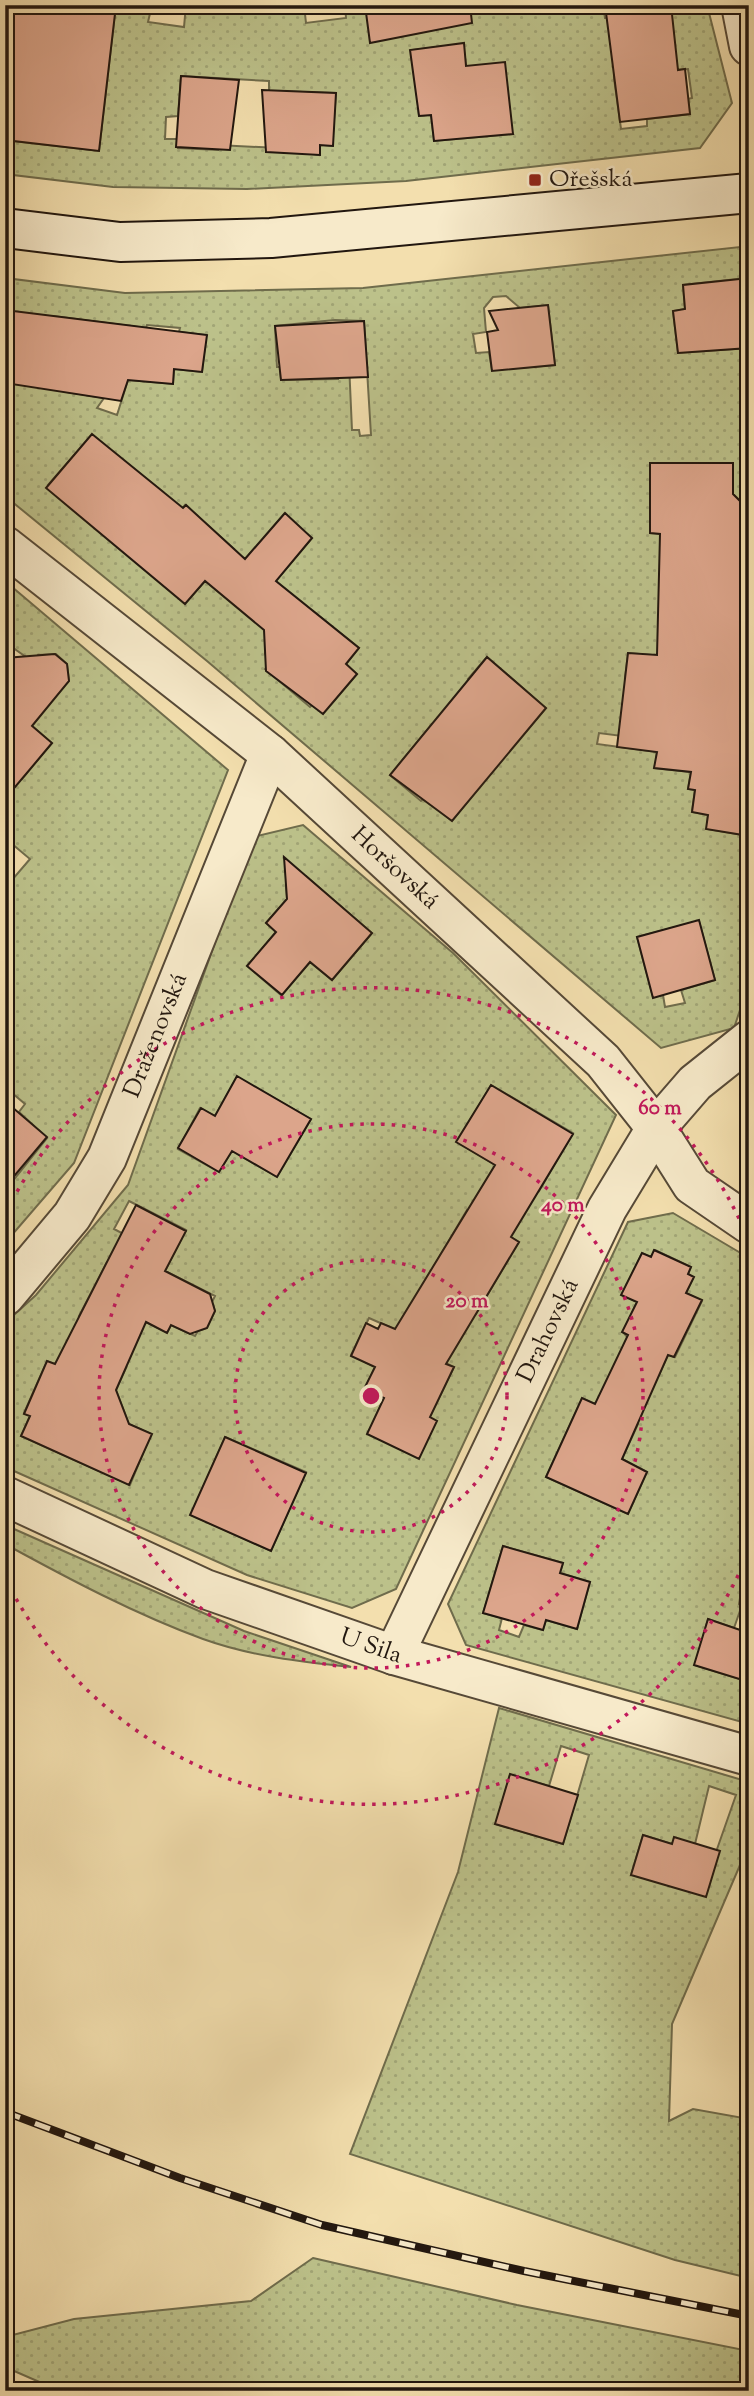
<svg xmlns="http://www.w3.org/2000/svg" width="754" height="2396" font-family="'Sorts Mill Goudy',serif">
<style>
.green{fill:url(#green-dots);stroke:#6f6c4c;stroke-width:2;fill-rule:evenodd}
.building{fill:#dca58b;stroke:#22170f;stroke-width:2}
.lines{fill:none;stroke-linecap:round;stroke-linejoin:round}
.street-casing{stroke:#564937;stroke-width:42}
.secondary-casing{stroke:#22170f;stroke-width:42}
.street{stroke:#f7eaca;stroke-width:38}
.secondary{stroke:#f7eaca;stroke-width:38}
.rail-casing{stroke:#22170f;stroke-width:8}
.rail{stroke:#f7eaca;stroke-width:5;stroke-dasharray:16;stroke-linecap:butt}
.ring{fill:none;stroke:#c2185b;stroke-width:3.5;stroke-dasharray:3.5 7}
.poi-dot{fill:#8f2418;stroke:#f7eaca;stroke-width:2.5}
.labels{text-anchor:middle;dominant-baseline:central;stroke-width:5;stroke-linejoin:round;paint-order:stroke}
.poi-label{font-size:24px;fill:#22170f;stroke:#f7eaca;text-anchor:start}
.street-label{font-size:24px;fill:#22170f;stroke:#f7eaca}
.centre{fill:#c2185b;stroke:#f7eaca;stroke-width:3.5}
.ring-label{font-size:21px;text-anchor:middle;font-weight:bold;fill:#c2185b;stroke:#f7eaca;stroke-width:5;stroke-linejoin:round;paint-order:stroke}
</style>
<defs>
<pattern id="green-dots" width="8" height="8" patternUnits="userSpaceOnUse" patternTransform="scale(1.75)"><rect width="8" height="8" fill="#bcc18a"/><path d="M2 2h.1M6 6h.1" fill="none" stroke="#a1a576" stroke-width="1.8" stroke-linecap="round"/></pattern>
</defs>
<rect width="100%" height="100%" fill="#f3dfae"/>
<filter id="stains"><feTurbulence type="fractalNoise" baseFrequency=".00286" numOctaves="4"/><feColorMatrix values="0 0 0 0 .2 0 0 0 0 .09 0 0 0 0 .02 0 0 0 .5 -.17"/></filter>
<radialGradient id="worn" r=".72"><stop offset=".6" stop-color="#630" stop-opacity="0"/><stop offset="1" stop-color="#630" stop-opacity=".3"/></radialGradient>
<path class="green" d="M116,5h36l-4,17 36,5 2,-22h118l2,18 40,-5 -1,-13h258l2,13h9v60l7,51 26,-3v-7l43,-5 -2,-15 4,-1 -4,-29 -13,1 -4,-65h36l25,98 -32,45 -294,33 -159,8 -134,-2 -108,-13v-34l94,11zM463,44l3,22 47,68 -79,7 -3,-26 -12,1 -6,-66zM181,76l88,5v10l67,2 -4,53 -12,-1 -1,10 -41,-7 -60,-3v5l-40,-2v-9h-13l1,-22 12,-1z
M749,246v48l-3,-16 -63,7 2,24 -12,2 5,42 71,-5v200l-6,1v27l-84,-2v19l78,4 -1,57 13,1v33l-16,-2 -3,14 -16,-2 -3,10h-4l-3,21 6,2v8l-39,-5 -2,8 -70,-9 -2,11 60,8 -2,16 36,4 -3,17 7,1 -3,22 16,3 -1,14 42,7v147l-15,45 -73,20 -454,-387 -202,-165v-142l5,-44 -5,-1v-31l120,15 238,-5zM506,296l14,12 28,-3 7,60 -63,5 -3,-18 -13,1 -3,-19 13,-2 -2,-24 9,-11zM53,316l93,12 1,-3 33,3 -1,4 27,3 -4,37 -28,-3 -1,15 -45,-4 -11,35 -20,-7 7,-10 -38,-6 1,-9 -13,-2 3,-26 -9,-1zM335,320l29,1 7,114 -11,1 -1,-6h-7l-3,-67h-12l1,16 -57,1 -1,-13h-3l-2,-41zM98,440l65,52 -22,26 -8,-7 -22,26 -42,-31 -21,-21 28,-32 7,4zM650,463h83v31l8,8v13l-9,8v11h-35v15l-21,-1v-14l-26,-1zM185,505l49,44 -49,54 -47,-42zM284,514l28,24 -38,45 -16,-14 -28,32 -18,-15 27,-31 6,4zM313,611l46,37 -13,16 11,10 -34,40 -11,-9 -2,2 -45,-38 4,-5 -4,-11 11,-13 11,2zM628,653l71,6 -4,28 -70,-9zM487,657l59,51 -19,22 -59,-51zM447,720l29,25 -8,9 23,19 -39,48 -28,-23 -3,3 -31,-26 42,-51 7,5zM699,921l16,59 -34,10 4,13 -20,4 -2,-12 -10,2 -16,-60z
M5,581l223,189 -154,393 -69,80v-58l3,2 39,-49 -28,-26 6,-8 -20,-17v-199l25,-29 -25,-21v-73l17,14 30,-36 -22,-19 39,-43 -2,-17 -11,-10 -18,1 -5,7 -28,-20z
M303,825l150,128 163,162 -220,474 -44,19 -105,-33 -242,-108v-144l31,-28 92,-110 125,-348zM306,876l66,57 -40,47 -22,-18 -29,33 -34,-29 29,-34 -10,-9 21,-24 -1,-12 7,-9zM237,1077l74,42 -34,58 -45,-26 -13,21 -41,-23 22,-41 15,8zM491,1085l82,48 -34,58 -82,-49zM129,1201l57,29 -21,41 50,25 -3,6 3,9 -8,17 -9,3 -3,5 -24,-11 -4,8 -21,-11 2,-4 -46,9 -23,-11 28,-54 32,-20 -25,-13zM467,1210l52,32 -43,72 -52,-31zM369,1318l25,11 -4,8 64,30 -24,50 -62,17 16,-36 -19,-9 10,-22 -24,-12zM47,1361l45,19 34,-12 -10,22 13,34 22,10 -21,51 -109,-49 9,-20 -6,-3zM225,1437l81,35 -35,79 -80,-36z
M673,1213l76,45v330l-6,11 -3,-1 -1,6 3,1 -8,23 -26,-9 -13,46 51,16 3,43 -283,-79 -18,-41 180,-382zM655,1250l36,17 -3,7 5,4 -7,15 16,8 -27,56 -7,-2 -9,20 -36,-43 14,-30 -15,-7 20,-42 9,4zM582,1398l56,26 -16,35 25,13 -19,42 -82,-37zM503,1546l60,17 -3,10 30,9 -13,47 -31,-9 -3,10 -19,-5 -5,12 -20,-7 3,-12 -19,-5z
M5,1525l239,106 107,36c-49,-5 -101,-11 -148,-28 -68,-25 -134,-60 -198,-95z
M499,1708l250,74v62l-77,180 -3,97 24,-12 56,10v159l-74,-18 -325,-106 108,-282zM561,1746l28,9 -26,89 -67,-20 14,-49 39,11zM709,1786l27,9 -20,57 -85,23 12,-40 29,9h23z
M313,2258l204,47 232,46v40h-689l-55,-24v-30l69,-18 177,-18z"/>
<path class="building" d="M9,5h107l-17,146 -94,-11v-127h3z
M365,5h105l2,18 -102,20z
M605,5h66l7,65 7,-1 5,45 -70,8z
M464,43l2,23 39,-4 8,72 -79,7 -3,-26 -12,1 -9,-66z
M181,76l58,4 -9,70 -54,-3z
M262,90l74,3 -3,53 -13,-1v10l-54,-3z
M749,278v70l-71,5 -5,-42 12,-2 -2,-24z
M548,305l7,60 -63,6 -5,-39 11,-2 -9,-19z
M5,310l202,25 -5,37 -28,-3 -1,15 -45,-4 -7,21 -116,-18z
M364,321l4,56 -87,3 -6,-54z
M92,434l91,74 3,-3 59,54 40,-46 27,25 -36,43 83,67 -13,16 11,10 -34,40 -57,-43 -2,-41 -59,-49 -20,23 -139,-116z
M650,463h83v31l8,8v46h8v288l-43,-7 2,-14 -16,-3 3,-22 -7,-1 3,-17 -37,-4 3,-16 -40,-5 11,-94 29,2 3,-121 -10,-1z
M55,654l12,10 2,17 -37,45 20,17 -47,56v-141z
M487,657l59,51 -94,113 -62,-46z
M284,857l88,76 -40,47 -22,-18 -28,33 -35,-29 29,-34 -10,-9 21,-24z
M699,920l16,60 -62,18 -16,-61z
M237,1076l74,43 -34,58 -45,-26 -13,21 -41,-24 23,-40 14,8z
M491,1085l82,49 -62,103 8,5 -73,122 8,3 -24,50 7,4 -18,38 -52,-25 17,-36 -20,-9 11,-22 -24,-11 15,-33 12,6 3,-6 14,6 100,-164 -39,-23z
M5,1101l42,36 -42,50z
M136,1205l50,26 -21,40 45,23 5,17 -8,17 -17,6 -19,-9 -4,8 -21,-11 -30,68 13,34 23,10 -23,51 -108,-49 9,-20 -6,-2 23,-53 8,3z
M654,1250l37,17 -3,7 6,3 -8,16 16,7 -28,57 -6,-2 -46,104 25,13 -19,42 -82,-37 36,-79 13,6 33,-69 -6,-3 15,-30 -16,-7 21,-42 9,4z
M225,1437l81,36 -35,78 -81,-36z
M503,1546l60,17 -3,10 30,9 -13,47 -31,-9 -3,10 -60,-17z
M708,1619l41,14v49l-55,-17z
M510,1774l68,21 -15,49 -68,-20z
M643,1835l29,9 2,-7 46,14 -14,46 -75,-22z"/>
<g class="lines">
<defs>
<g id="street">
<path d="M741,5l8,41"/>
<path id="s1" d="M5,546l265,208 333,307 53,67 36,57 57,39"/>
<path id="s2" d="M5,1296l67,-80 35,-58 163,-404"/>
<path id="s3" d="M5,1496l200,93 189,66 355,101"/>
<path id="s4" d="M394,1655l213,-446 49,-81 39,-45 54,-43"/>
</g>
<path id="secondary" d="M5,228l115,14 151,-4 478,-45"/>
</defs>
<use href="#street" class="street-casing"/>
<use href="#secondary" class="secondary-casing"/>
<use href="#street" class="street"/>
<use href="#secondary" class="secondary"/>
<defs>
<path id="rail" d="M5,2112l175,66 142,47 202,46 225,45"/>
</defs>
<use href="#rail" class="rail-casing"/>
<use href="#rail" class="rail"/>
</g>
<g class="ring">
<circle cx="371" cy="1396" r="136"/>
<circle cx="371" cy="1396" r="272"/>
<path d="M747 1556A409 409 0 0 1 7 1582M7 1210A409 409 0 0 1 747 1236"/>
</g>
<rect class="poi-dot" x="528" y="173" width="14" height="14" rx="3.5"/>
<g class="labels">
<g class="poi-label">
<text x="549" y="180">Ořešská</text>
</g>
<g class="street-label">
<text stroke="none"><textPath href="#s1" startOffset="506">Horšovská</textPath></text>
<text stroke="none"><textPath href="#s2" startOffset="304">Draženovská</textPath></text>
<text stroke="none"><textPath href="#s4" startOffset="359">Drahovská</textPath></text>
<text stroke="none"><textPath href="#s3" startOffset="396">U Sila</textPath></text>
</g>
</g>
<circle cx="371" cy="1396" r="10" class="centre"/>
<g class="ring-label">
<text x="660" y="1114">60 m</text>
<text x="563" y="1211">40 m</text>
<text x="467" y="1307">20 m</text>
</g>
<rect width="754" height="2396" fill="none" stroke="#f3dfae" stroke-width="28"/>
<rect x="7" y="7" width="740" height="2382" fill="none" stroke="#22170f" stroke-width="3.5"/>
<rect x="14" y="14" width="726" height="2368" fill="none" stroke="#22170f" stroke-width="2"/>
<rect width="100%" height="100%" filter="url(#stains)"/>
<rect width="100%" height="100%" fill="url(#worn)"/>
</svg>
